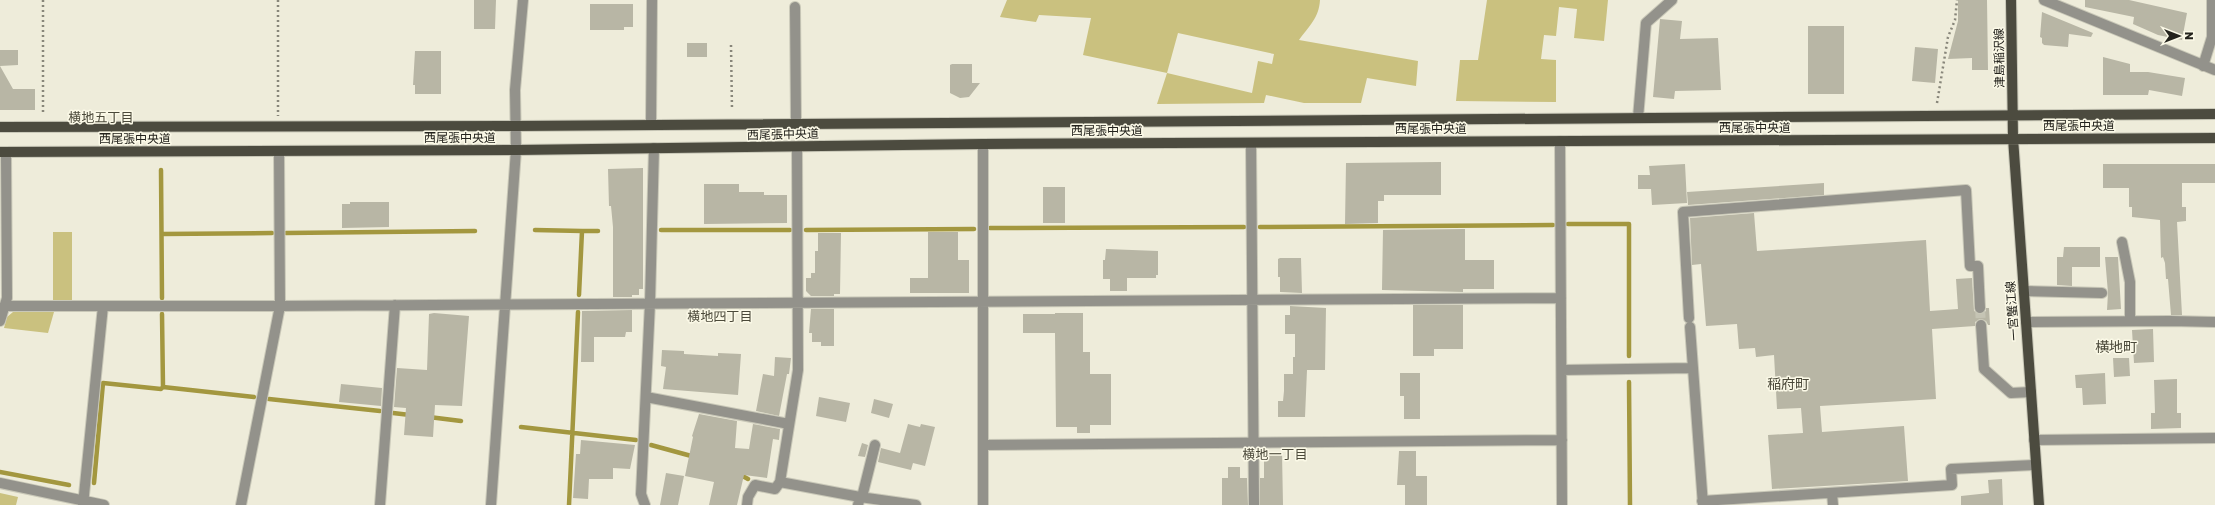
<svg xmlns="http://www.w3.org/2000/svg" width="2215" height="505" font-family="'Golos Text','Noto Sans JP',sans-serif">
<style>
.green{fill:#cac17f;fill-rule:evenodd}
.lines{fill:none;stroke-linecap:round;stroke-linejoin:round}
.stream{stroke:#a3973f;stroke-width:4.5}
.building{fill:#b8b6a5}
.minor-tunnel{stroke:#c5c4b4;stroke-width:10;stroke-dasharray:10 5;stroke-linecap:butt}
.minor-casing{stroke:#c9c8b8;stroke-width:12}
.major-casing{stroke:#c9c8b8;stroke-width:12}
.path{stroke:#88867a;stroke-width:2.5;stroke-dasharray:2 3;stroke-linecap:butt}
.minor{stroke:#93928b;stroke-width:10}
.major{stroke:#4c4b3f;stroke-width:10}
.labels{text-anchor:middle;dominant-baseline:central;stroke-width:3;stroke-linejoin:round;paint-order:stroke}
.street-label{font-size:12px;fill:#23221c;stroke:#fbf9e7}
.neighbourhood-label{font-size:13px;fill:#4b493a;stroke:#fbf9e7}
.quarter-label{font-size:14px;fill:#4b493a;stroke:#fbf9e7}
</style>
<rect width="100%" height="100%" fill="#eeecda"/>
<path class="green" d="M1007,0h313c-1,18 -11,26 -21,40l119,21 -2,25 -49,-8 -6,25h-57l-38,-8 -2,8 -107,1 10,-31 -84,-18 8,-37 -52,-3 -3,7 -36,-5zM1178,33l96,21 -2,10 -14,-3 -6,32 -85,-20z
M1487,0h121l-4,41 -30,-3 3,-29 -18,-2 -3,29 -12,-1 -3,24 15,1v42l-100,-1 4,-41h18z
M53,232h19v69h-19z
M13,312h41l-6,21 -44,-5 3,-11z
M0,493l18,4 -2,8h-16z"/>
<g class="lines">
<path class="stream" d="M161,170l1,128
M1568,224h61v132
M1260,227l293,-2
M990,228l254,-1
M535,230l47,1 -3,64
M661,230h129
M806,230l168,-1
M582,231h16
M286,233l189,-2
M162,234l110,-1
M162,314l1,73 91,10
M1629,382l1,123
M269,399l111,12
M393,413l17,2
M429,417l32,4
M521,427l115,13
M651,445l44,12
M0,472l69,13
M739,474l9,5
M94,483l9,-100 58,6 2,-2
M569,505l9,-193"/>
</g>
<path class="building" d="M474,0h22l-1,29h-21z
M1958,0h29l1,70h-16v-12l-24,1 10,-38z
M2085,0h44l58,13 -5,27 -24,-5 -25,-11 1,-7 -49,-10z
M590,4h43v23h-9v3h-34z
M2042,12l51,21 -2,4 -22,-3 -1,13 -24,-2 -2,-2v-5l-2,-1z
M1660,19l22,2 -2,18 38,-1 3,52 -46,1 -1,8 -21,-2z
M1808,26h36v68h-36z
M687,43h20v14h-20z
M1915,47l23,2 -3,34 -23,-2z
M0,50h18v15l-18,1 13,23h22v21h-35z
M415,51h26v43h-26v-9h-2z
M2103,57l27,7v8h18l37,6 -3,18 -33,-6 -1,5h-45z
M952,64h20v19h8l-11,14 -9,1 -10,-5v-28z
M1441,162v33h-57v6h-6v22l-33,1 1,-61z
M1685,164l2,39 -35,2 -1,-16h-13v-14h12l-1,-9z
M2103,164h112v19h-33v24h4v14l-9,1 5,93h-11l-3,-36h-2l-1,-16 -2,-6 -2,1 -1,-38 -28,-3v-10h-3v-19h-26z
M643,168v121h-4v6h-7v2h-19v-70l-2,-21h-2l-1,-37z
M1824,183v12l-136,10 -1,-13z
M704,184h35v8h25v3h23v28l-83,1z
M1043,187h22v36h-22z
M350,202h39v25l-47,1v-24h8z
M1754,213l3,38 169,-11 4,71 28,-2 -2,-30 16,-1 2,33 7,3 5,-3v-3h3l1,17h-2l-2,-4 -6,-2 -5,3v4l-43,3 4,70 -116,7 2,26 82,-6 4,55 -136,8 -4,-54 35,-2 -2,-25 -24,1 -3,-54 -18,2 -1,-9 -16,1 -2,-25 -31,2 -5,-62 -9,1 -2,-47z
M1465,229v31h29v29h-31v3l-81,-2 1,-60z
M928,232h30v28h11v33h-59v-15h18z
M818,233h23l-1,61h-6v2h-23l-5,-5v-13h5v-5h4v-22h3z
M2064,247h36v20h-28v19l-15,-1v-28h6z
M1106,249l52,2v24h-2v3h-29v13h-17v-12h-7v-19h2z
M2105,257h13l3,52 -14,1 1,-17z
M1280,258h21l1,35 -22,-1v-15h-2v-18z
M1413,305h50v44h-29v7h-21z
M1290,306l36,2 -1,62h-18l-2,47h-27v-16h5l1,-10v-17h9v-17h2v-23h-10v-19h5z
M811,309h23v37h-13v-4h-9v-9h-3z
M632,310v22h-6l-1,5h-31v25h-13l1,-51z
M434,313l35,3 -7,90 -27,-1 -2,32 -29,-2 2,-27 -12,-1 3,-39 30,2 2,-56z
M1055,313h28v39h7v22h21v51h-21v8h-13v-6h-21l-1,-94h-32v-19h32z
M2153,329l1,33 -20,1 -2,-33z
M662,350l22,1v3l34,2v-3l23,1 -3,41 -75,-6 3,-22 -5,-1z
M775,357l16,1 -2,16h-2l-8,42 -23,-5 7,-37 11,2z
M2113,358h16l1,18 -16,1z
M1400,373h20v46h-16v-23h-4z
M2105,373l1,31 -23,1 -1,-17h-6l-1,-13z
M2177,379v34h4v15l-30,1v-16h4l-1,-33z
M341,384l41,4 -1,18 -42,-4z
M819,397l31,6 -4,19 -30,-6z
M874,399l19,5 -4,14 -18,-5z
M699,414l38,7 -2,27 14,1 4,-25 27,5 -1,11 -6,-1 -6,39 -23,-3 -7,30h-28l5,-23 -29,-6 8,-39 -1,-1z
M908,424l12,3 1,-3 14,3 -10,39 -12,-3 -2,7 -33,-8 3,-14 19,5z
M581,440l54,5 -5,24 -17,-1v11h-24l-1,20 -15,-1 3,-44h4z
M862,443l6,2 -3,12 -7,-1z
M1399,451h17v25h11v29h-22v-20h-8z
M1267,453h15l1,52h-23v-27h4v-22h3z
M1228,467h12v11h7l1,27h-26v-27h6z
M666,473l18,3 -6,29h-18z
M2002,479l1,26h-42v-9l28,-3 -1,-13z"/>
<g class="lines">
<path class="minor-tunnel" d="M1980,308l1,17"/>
<defs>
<path id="minor" d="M2044,0l171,70
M795,7l1,117
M2203,66l9,-29v-37
M1638,118l8,-95 26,-23
M651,125l1,-125
M1560,141l2,364
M1251,143l3,362
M983,144v361
M797,147l1,223 -18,112 80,15 -2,8
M2122,242l8,40v39
M2024,291l78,2
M4,306h276l1281,-8
M1689,318l-6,-106 283,-22 4,76h8l2,42
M0,321l7,-23 -1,-146
M2026,322l144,-1 45,1
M1981,325l3,44 27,24 20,-1
M1690,327l13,178
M1562,370l130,-2
M646,397l143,27
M2034,440l181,-2
M983,445l579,-5
M0,483l104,22
M1832,493l1,12
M860,497l56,8
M862,497l13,-52
M1702,501l250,-16 -1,-16 85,-4
M83,505l20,-199
M241,505l39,-199 -1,-155
M380,505l15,-200
M491,505l25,-355 -1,-60 8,-90
M645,505l-4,-11 9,-191 4,-155
M747,505l1,-8 7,-12 20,4 5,-7"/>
<path id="major" d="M2011,0l2,138 26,367
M0,127l516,-1 1699,-12
M0,152l516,-2 467,-6 1232,-6"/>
</defs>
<use href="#minor" class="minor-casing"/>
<use href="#major" class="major-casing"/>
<path class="path" d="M43,0v115
M278,0v116
M731,45l1,65
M1937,103l11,-66 7,-17 2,-20"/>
<use href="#minor" class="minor"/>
<use href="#major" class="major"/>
</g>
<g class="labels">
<g class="street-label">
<text transform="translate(1999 58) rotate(-91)">津島稲沢線</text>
<text x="2079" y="125">西尾張中央道</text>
<text x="1755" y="127">西尾張中央道</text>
<text x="1431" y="128">西尾張中央道</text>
<text x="1107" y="130">西尾張中央道</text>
<text transform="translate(783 134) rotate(-1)">西尾張中央道</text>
<text x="460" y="137">西尾張中央道</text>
<text x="135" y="138">西尾張中央道</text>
<text transform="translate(2012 311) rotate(-94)">一宮蟹江線</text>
</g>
<g class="neighbourhood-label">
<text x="101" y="117">横地五丁目</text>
<text x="720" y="316">横地四丁目</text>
<text x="1275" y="454">横地一丁目</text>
</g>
<g class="quarter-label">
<text x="2116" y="346">横地町</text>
<text x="1788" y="383">稲府町</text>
</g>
</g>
<g transform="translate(2179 36) rotate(90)" stroke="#fbf9e7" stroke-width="3" paint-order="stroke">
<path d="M0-3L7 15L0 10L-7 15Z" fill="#23221c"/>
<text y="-6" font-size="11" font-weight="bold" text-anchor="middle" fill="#23221c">N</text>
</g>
</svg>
